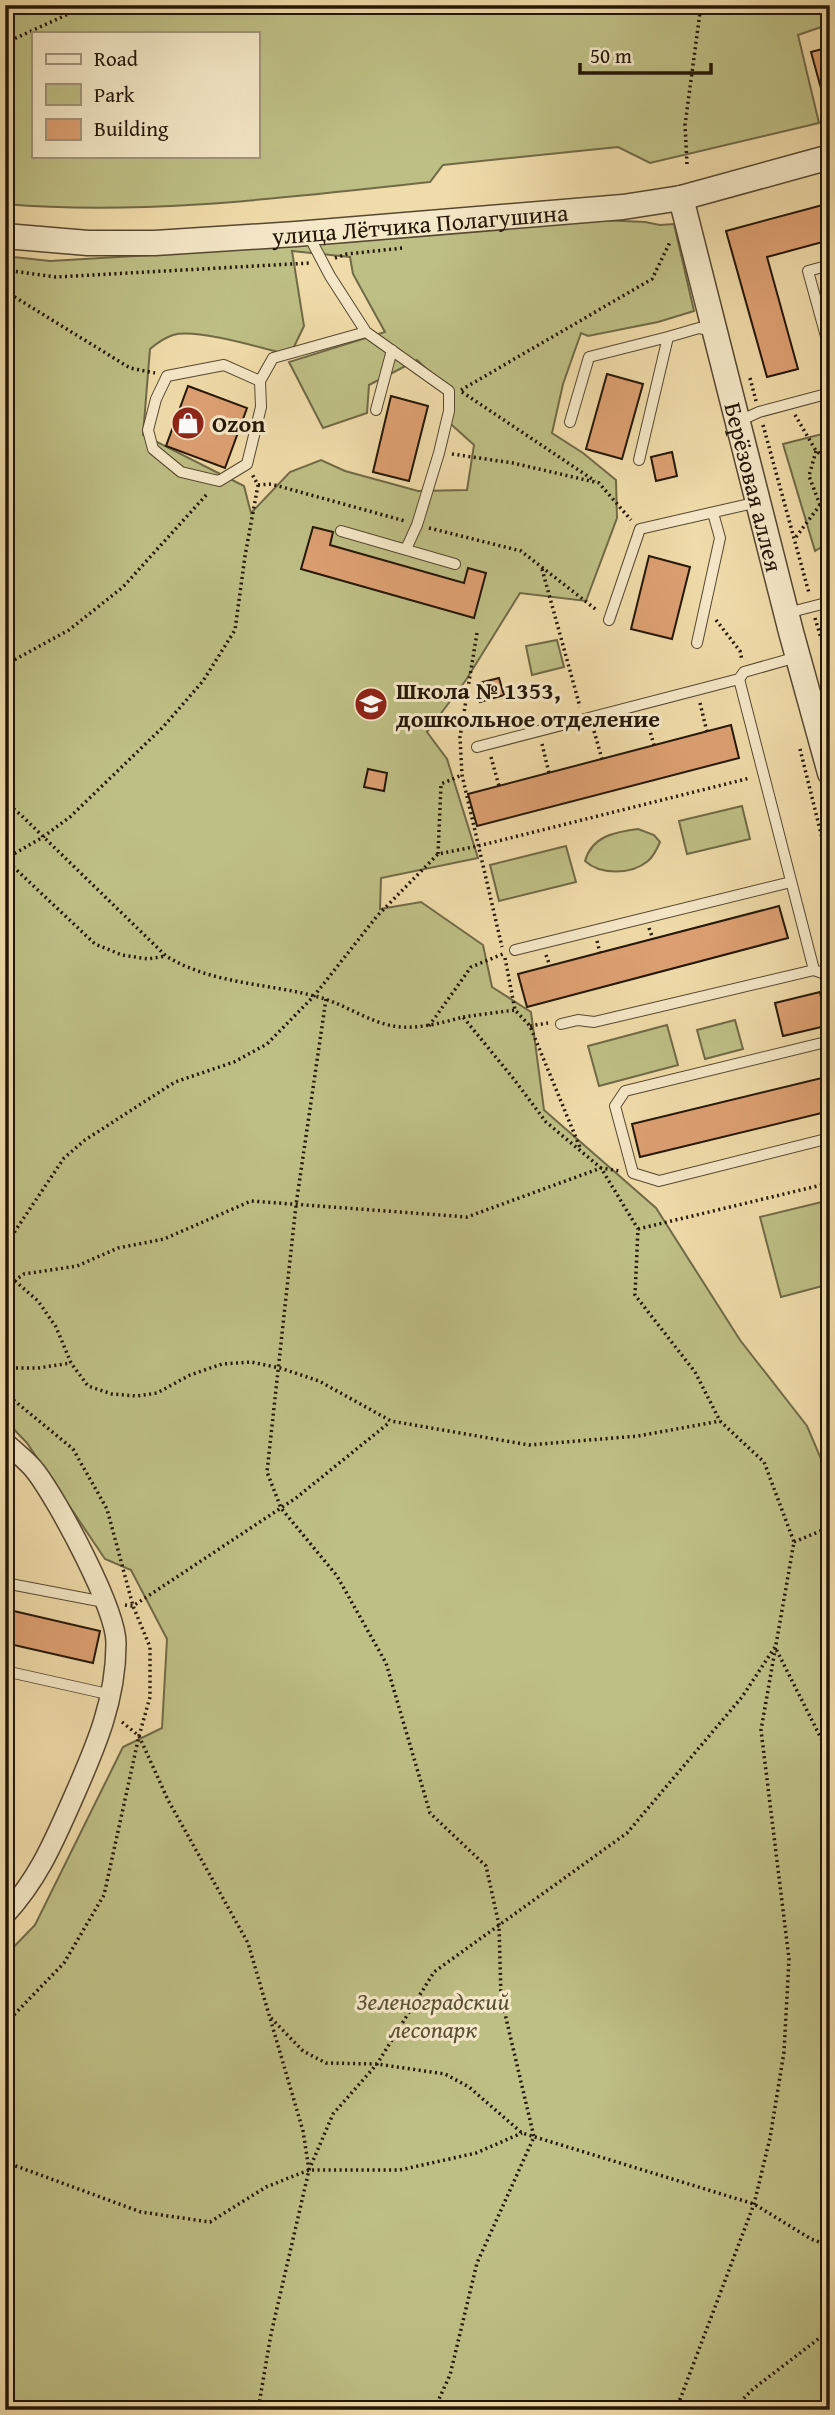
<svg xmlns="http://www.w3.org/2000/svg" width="835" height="2415" font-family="'Gentium Book Plus',serif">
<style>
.green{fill:#bebf85;stroke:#706a46;stroke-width:2;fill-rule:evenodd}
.building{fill:#dea072;stroke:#231607;stroke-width:2}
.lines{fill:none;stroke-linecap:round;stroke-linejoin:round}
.service-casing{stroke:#564830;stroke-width:12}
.minor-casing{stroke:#564830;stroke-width:22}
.tertiary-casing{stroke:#564830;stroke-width:27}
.path{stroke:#231607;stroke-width:3.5;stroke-dasharray:2 3.5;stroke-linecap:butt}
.service{stroke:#f5e8c8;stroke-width:10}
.minor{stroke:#f5e8c8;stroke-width:19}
.tertiary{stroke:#f5e8c8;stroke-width:24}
.labels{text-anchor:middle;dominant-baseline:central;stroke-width:6;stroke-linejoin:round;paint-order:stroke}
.street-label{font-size:24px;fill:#231607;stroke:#f5e8c8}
.poi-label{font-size:24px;font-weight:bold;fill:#231607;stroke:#f5e8c8;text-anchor:start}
.park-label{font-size:24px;font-style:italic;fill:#595133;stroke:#f5e8c8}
</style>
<rect width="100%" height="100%" fill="#f0dcaa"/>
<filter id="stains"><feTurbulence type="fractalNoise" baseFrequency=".00286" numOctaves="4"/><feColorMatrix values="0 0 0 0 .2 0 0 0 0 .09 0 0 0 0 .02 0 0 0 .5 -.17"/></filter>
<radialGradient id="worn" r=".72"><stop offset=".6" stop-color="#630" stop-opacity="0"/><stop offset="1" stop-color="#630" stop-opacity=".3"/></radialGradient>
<path class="green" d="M5,5h817l5,20 -29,10 21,88 -169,40 -32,-16 -175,18 -13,17c-139,15 -286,34 -425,22zM33,33h224v123h-224z
M555,218l90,4 15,3 14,-1 20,87 -36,11 -70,14 -7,-3 -18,51 -11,49 31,20 33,27 1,38 -31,83 -66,-8 -54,87 -39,52 20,27 31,99 -97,20 -1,31 41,-7 62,43 9,42 39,25 13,98 112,98 84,132 67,86 23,54v930h-825v-454l30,-31 88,-178 39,-19 5,-89 -36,-69 -26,-11 -78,-116 -22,-23v-1164l45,5 119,-7zM292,251l58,6 3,17 32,58 -96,30 34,66 44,-15 2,-28 48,-25 32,30 -5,28 30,27 -7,45 -49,1 -73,-20 -24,-11 -31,12 -39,41 -7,-27 -101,-51 7,-86c7,-6 14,-11 23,-14 23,-7 92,14 117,20l14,-29z
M830,432v110l-15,9 -32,-107z
M557,640l7,27 -32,8 -6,-29z
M742,806l8,33 -63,15 -8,-33z
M638,829l16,6 6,7c-3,7 -6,14 -12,19 -17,14 -48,14 -63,0 7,-25 30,-29 53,-32z
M566,846l10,36 -77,19 -9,-36z
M735,1020l8,29 -38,10 -8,-29z
M667,1025l11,40 -79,21 -11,-40z
M830,1200v84l-49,13 -21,-80z"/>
<path class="building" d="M830,47v56h-5l-14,-51z
M830,203v37l-63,17 31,112 -31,8 -41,-146z
M607,374l36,10 -21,75 -36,-10z
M188,386l59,22 -22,60 -59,-22z
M391,396l37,10 -19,75 -36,-9z
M672,452l5,24 -21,5 -5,-24z
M313,527l20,5 -3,13 134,38 4,-15 18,5 -12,45 -173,-49z
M649,556l41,11 -18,72 -41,-10z
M499,678l5,17 -24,7 -5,-18z
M731,725l8,33 -262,68 -9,-32z
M368,769l19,4 -3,18 -20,-4z
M779,906l9,32 -261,69 -9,-33z
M820,992l1,5 9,-2v30l-47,11 -8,-33z
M830,1076v35l-190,46 -8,-33z
M5,1609l95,22 -7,32 -88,-20z"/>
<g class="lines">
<defs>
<path id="service" d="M306,238l5,2 19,36 36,56 83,59v20l-10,42 -22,72 -11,24
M830,265l-22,6 22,80
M260,381l1,26 -14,57 -28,17 -38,-9 -28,-23 -5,-19 8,-31 11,-23 57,-11 36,16 13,-23 93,-26
M376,410l16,-60
M570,422l19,-65 79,-20
M737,422l22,-10 71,-19
M639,460l29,-123 31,-9 15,3
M341,531l114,33
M787,613l43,-11
M609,620l31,-91 118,-27
M697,643l23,-105 -7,-25
M797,657l-53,15 -5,7 75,291
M477,747l262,-68
M515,950l276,-68
M561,1024l17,-4 16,2 220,-52 11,4 5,-1
M830,1041l-205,50 -10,15 18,67 26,8 171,-43
M5,1583l99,19
M5,1671l107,24"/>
<path id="minor" d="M5,1442c10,10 23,19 31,30 22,29 81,138 80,172 0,56 -20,102 -42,152 -20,45 -35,82 -69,119"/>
<g id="tertiary">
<path id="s1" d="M681,198l110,434 39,141"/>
<path id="s2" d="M5,236l83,7h67l141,-9 327,-27 58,-9 149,-41"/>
</g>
</defs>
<use href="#service" class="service-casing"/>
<use href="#minor" class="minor-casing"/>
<use href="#tertiary" class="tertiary-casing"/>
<path class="path" d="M5,43l83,-38
M687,164l-2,-39 16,-120
M335,258l12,-4 56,-6
M5,270l51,7 254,-14
M5,291l125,77 25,5
M750,378l6,23
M461,390l191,-111 18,-37
M462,392l133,89
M827,407l3,11
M795,415l21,36 14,9
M763,425l46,168
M816,451l-7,25 11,29 10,15
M452,454l61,9 86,20 32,37
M258,485l13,-1 134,37
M429,528l92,23 77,60
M796,537l24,-32
M542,569l38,138
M828,590l-3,-47 5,-14
M815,618l15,50
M716,620l24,31 2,9
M477,633l-17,104 2,38 40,172
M5,665l64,-35 54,-43 85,-94
M700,703l7,29
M646,717l8,28
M594,731l8,28
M542,744l7,29
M800,749l30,121
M491,757l8,29
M5,802l16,13 145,141c47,29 104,27 156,42 23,7 48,24 71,28 23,4 48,-3 70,-9l50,61 33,44 55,46 37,61 -3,66 60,77 25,49 44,41 30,80 -33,188 28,229 -5,93 -14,86 -16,66 -78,206
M438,854l3,-70 21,-9
M5,859l38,-22 27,-20 93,-90 40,-46 32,-51 10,-74 13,-71 -6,-11
M5,859l90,85 27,11 26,4 18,-3
M649,928l4,11
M597,941l3,12
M546,955l4,11
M505,958l10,52 15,16 51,124
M326,999l-30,206 -29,267 14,36 56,68 49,87 44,150 56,53 13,59 2,72 33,140 -57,126 -27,112 -16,35
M463,1017l52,-7
M429,1026l42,-59 32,-13
M530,1026l18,-3
M638,1229l192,-46
M5,1246l59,-88 21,-18 90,-58 59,-20 33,-18 47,-48 63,-80 61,-62 40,-8 272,-68
M5,1276l10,5 23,20 18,26 15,36 17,23 24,8 25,2 20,-3 33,-18 32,-11 29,-2 29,6 39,13 72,40 138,24 109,-9 82,-15
M5,1287l19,-13 53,-8 41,-18 46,-9 87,-38 216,16 134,-49 19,3
M5,1368h33l33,-5
M5,1393l68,56 34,60 26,97 17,41v50l-11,39 -35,159 -40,68 -59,61
M794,1542l36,-15
M125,1605l8,1 163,-108 94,-76
M122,1722l17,14 29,64 80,143 55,188 6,39 -38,164 -13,76
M271,2018l32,33 23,12 51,1 68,10 24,13 53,46 232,71 57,35 19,7
M5,2162l136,50 69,10 56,-35 43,-17h91l76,-17 46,-20
M309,2170l24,-56 44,-50 57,-92 193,-139 115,-136 33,-50 55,109
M732,2410l21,-21 77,-59"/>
<use href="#service" class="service"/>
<use href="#minor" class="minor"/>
<use href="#tertiary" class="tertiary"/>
</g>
<defs>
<symbol id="shop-disc" viewBox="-11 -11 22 22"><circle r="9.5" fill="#8f2418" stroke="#f5e8c8"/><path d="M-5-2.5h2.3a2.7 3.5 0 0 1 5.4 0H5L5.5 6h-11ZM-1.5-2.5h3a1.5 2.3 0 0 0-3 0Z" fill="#fff"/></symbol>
<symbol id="school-disc" viewBox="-11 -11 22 22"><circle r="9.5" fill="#8f2418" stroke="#f5e8c8"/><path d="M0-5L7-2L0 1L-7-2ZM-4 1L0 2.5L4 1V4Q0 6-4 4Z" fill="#fff"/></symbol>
</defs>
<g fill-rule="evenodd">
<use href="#shop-disc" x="169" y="404" width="38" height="38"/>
<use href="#school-disc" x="352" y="685" width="38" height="38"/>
</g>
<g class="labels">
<g class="street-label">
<text stroke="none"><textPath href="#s2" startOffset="416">улица Лётчика Полагушина</textPath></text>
<text stroke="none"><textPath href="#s1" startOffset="298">Берёзовая аллея</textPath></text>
</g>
<g class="poi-label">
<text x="212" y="423">Ozon</text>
<text x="396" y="690">Школа № 1353,<tspan x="396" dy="28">дошкольное отделение</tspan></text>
</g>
<g class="park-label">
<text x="433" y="2001">Зеленоградский<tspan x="433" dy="28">лесопарк</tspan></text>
</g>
</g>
<rect width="835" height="2415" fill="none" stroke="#f0dcaa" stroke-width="28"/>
<rect x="7" y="7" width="821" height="2401" fill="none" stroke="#231607" stroke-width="3.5"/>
<rect x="14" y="14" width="807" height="2387" fill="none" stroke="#231607" stroke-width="2"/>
<rect x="32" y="32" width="228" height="126" fill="#f5e8c8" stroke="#a1947b" stroke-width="2"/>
<rect x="46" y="54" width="35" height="10" fill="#f5e8c8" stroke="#a1947b" stroke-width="2"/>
<text x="94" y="66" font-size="21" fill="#231607">Road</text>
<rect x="46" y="84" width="35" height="21" fill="#bebf85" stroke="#a1947b" stroke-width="2"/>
<text x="94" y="102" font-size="21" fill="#231607">Park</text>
<rect x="46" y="119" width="35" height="21" fill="#dea072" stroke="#a1947b" stroke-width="2"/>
<text x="94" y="136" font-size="21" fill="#231607">Building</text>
<path d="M580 63v10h131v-10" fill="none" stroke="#231607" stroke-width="3.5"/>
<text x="590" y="63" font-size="21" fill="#231607" stroke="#f5e8c8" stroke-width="5" paint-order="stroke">50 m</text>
<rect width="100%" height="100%" filter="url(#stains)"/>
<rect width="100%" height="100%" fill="url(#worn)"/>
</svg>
